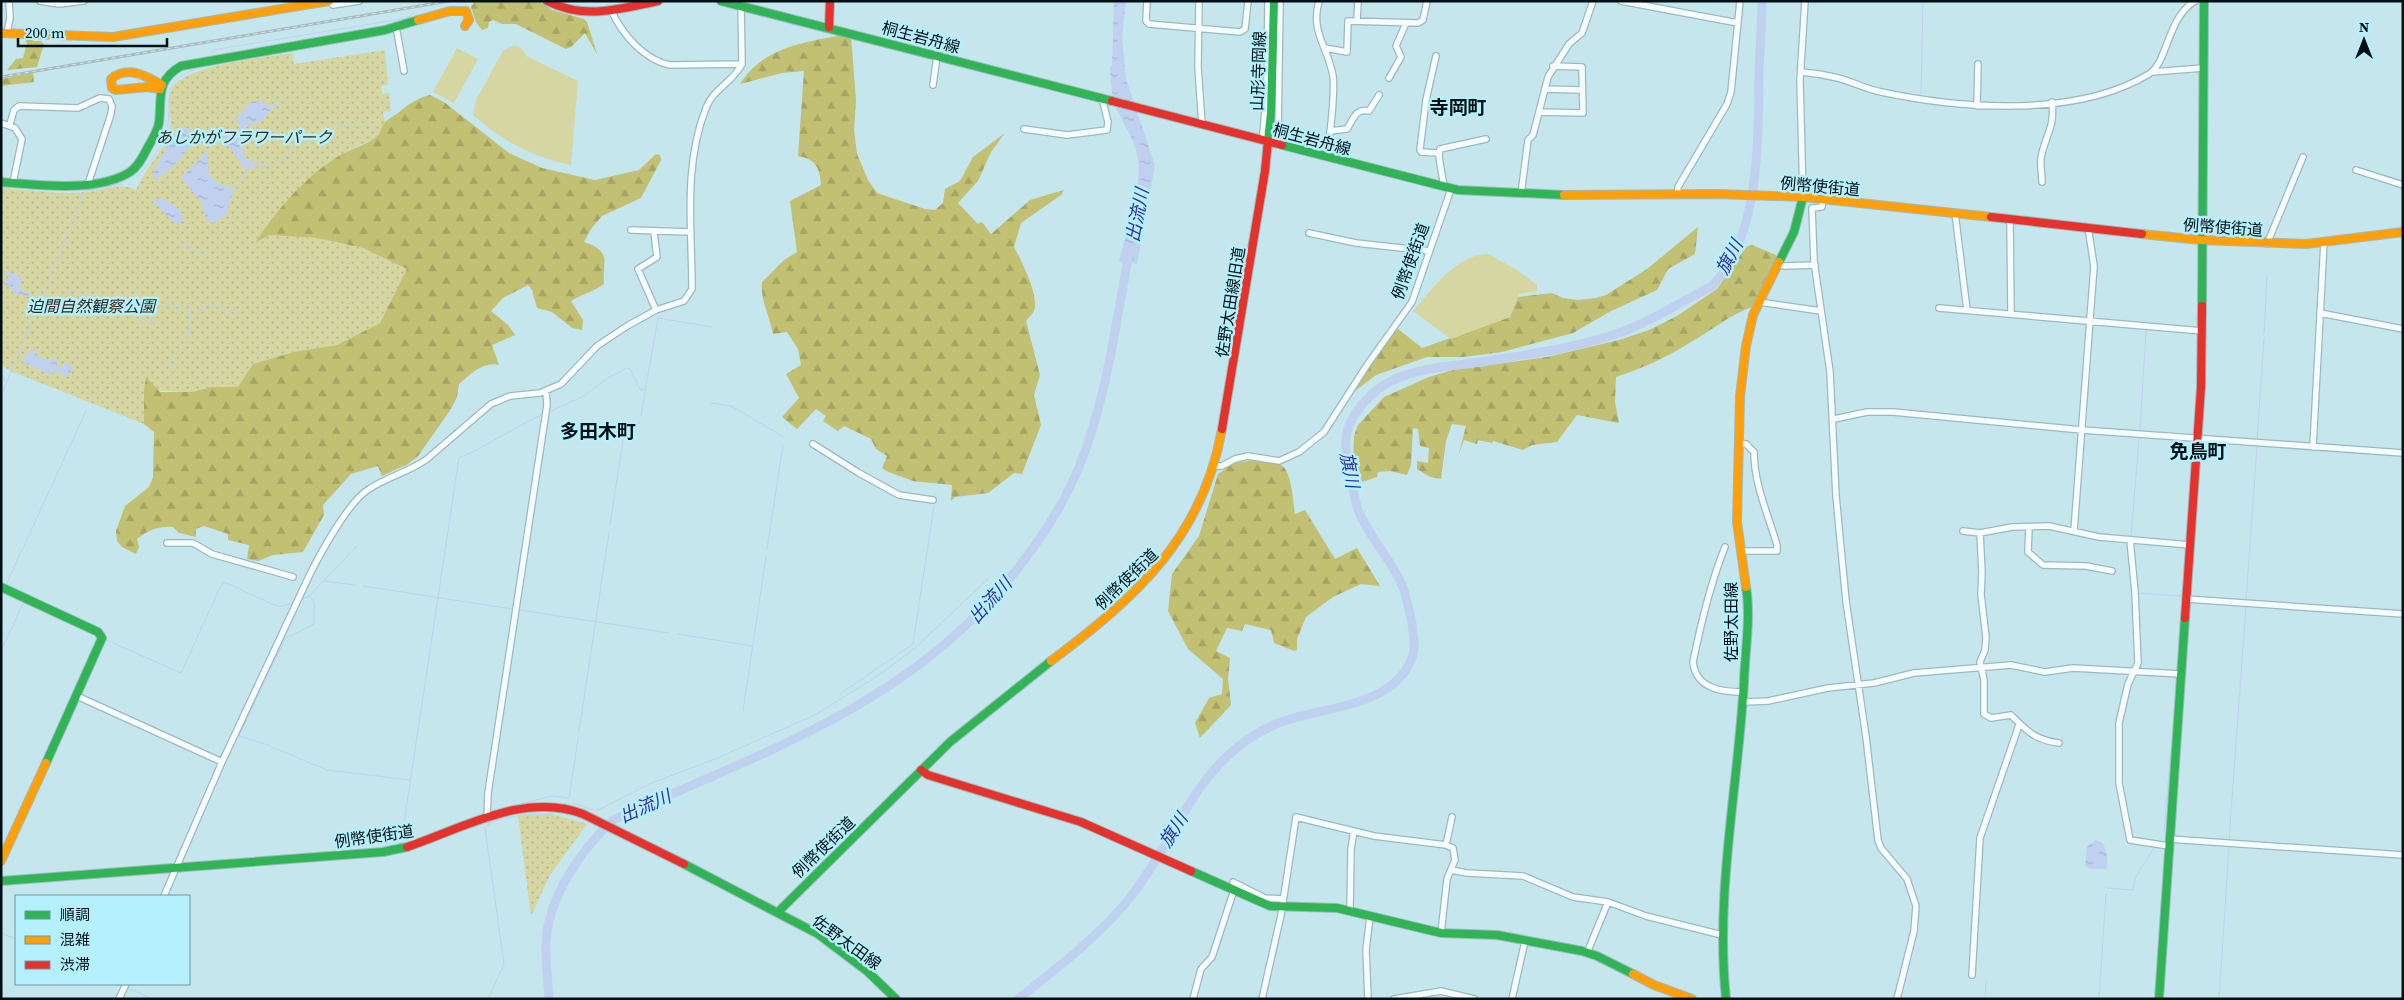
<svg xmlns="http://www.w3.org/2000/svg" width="2404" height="1000" font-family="'Source Serif 4','Noto Sans JP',serif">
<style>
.green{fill:url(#green-dots)}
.forest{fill:url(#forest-firs)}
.pitch{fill:#d6d6a2}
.water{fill:url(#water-ripples)}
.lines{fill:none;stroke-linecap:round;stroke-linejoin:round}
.stream{stroke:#c0d1f0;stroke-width:1}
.river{stroke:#c0d1f0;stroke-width:9}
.street-casing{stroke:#9cb9c0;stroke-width:8}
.fast-casing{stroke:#9cb9c0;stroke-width:10}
.slow-casing{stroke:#9cb9c0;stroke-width:10}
.jam-casing{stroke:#9cb9c0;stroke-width:10}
.street{stroke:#f6fbfc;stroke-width:5.5}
.fast{stroke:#30b455;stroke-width:8}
.slow{stroke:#ff9f0a;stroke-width:8}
.jam{stroke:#e5322d;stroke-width:8}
.rail-casing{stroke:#b1b8ba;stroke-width:3}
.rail{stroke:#b4f0fe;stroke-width:1;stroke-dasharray:4;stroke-linecap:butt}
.labels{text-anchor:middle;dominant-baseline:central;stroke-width:5;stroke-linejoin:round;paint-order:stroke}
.street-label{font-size:16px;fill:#000f14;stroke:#b4f0fe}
.park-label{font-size:16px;font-style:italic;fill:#332d19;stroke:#b4f0fe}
.water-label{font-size:18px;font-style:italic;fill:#3031a0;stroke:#b4f0fe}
.quarter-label{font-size:19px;font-weight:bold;fill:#000f14;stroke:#b4f0fe}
</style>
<defs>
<pattern id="green-dots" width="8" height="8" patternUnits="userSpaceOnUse" patternTransform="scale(1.25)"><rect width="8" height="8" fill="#d6d6a2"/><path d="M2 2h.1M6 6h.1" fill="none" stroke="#b6b68b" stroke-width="1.8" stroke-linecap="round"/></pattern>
<pattern id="forest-firs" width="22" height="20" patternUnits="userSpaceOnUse" patternTransform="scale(1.25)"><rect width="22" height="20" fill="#c2c072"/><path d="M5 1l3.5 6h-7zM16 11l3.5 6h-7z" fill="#a5a462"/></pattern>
<pattern id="water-ripples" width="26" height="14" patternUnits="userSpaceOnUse" patternTransform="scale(1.25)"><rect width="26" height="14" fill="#c0d1f0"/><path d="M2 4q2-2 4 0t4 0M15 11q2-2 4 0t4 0" fill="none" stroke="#a3b2cd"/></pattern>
</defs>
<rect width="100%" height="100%" fill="#c5e6ed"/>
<path class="green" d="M385,50l3,35 -7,1 1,8 7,-1 2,18 -8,1 2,10 -4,10 -7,7 -25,11 -31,21 -62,71 13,-7 48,3 46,10 45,21 -28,54 -43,22 -43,7 -41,12 -14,23h-28l-19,5 -48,-2v34l-131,-52 -12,-7v-177c29,2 58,7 86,4 16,-2 35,-10 49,-2 9,-21 25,-36 33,-56 5,-13 -3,-29 2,-43 8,-26 95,-33 121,-38l2,11z
M526,814h26l35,10 -37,51 -19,41 -13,-101z"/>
<path class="forest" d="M475,1h64l13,9 32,9 3,3 10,32 -12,-21 -14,14 -5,2 -50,-25h-14l-9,-4 -4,2 -1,6 -6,2 -6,-8 -5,-15z
M837,36h14l5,64 -2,30 3,24 11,26 9,13 48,16 10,1 8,-7 2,-14 15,-8 13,-24 32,-24 -14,19 -13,29 -20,22 20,21 4,-2 9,12 39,-34 34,-10 -3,5 -40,28 -7,24c7,13 26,50 20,64 -2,4 -6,7 -8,10l14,54 -6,20 7,30 -19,49 -8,-1 -26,20 -33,4 -4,4 1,-16 -39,-4 -27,-10 -4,-3 5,-12 -11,-7 -5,-10 -27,-13 -6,5 -15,-10 3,-5 -10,-7 -19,20 -15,-12 17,-19 -13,-24 15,-9 -3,-16 -11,-17 -14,2c-3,-18 -13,-34 -11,-52l22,-22 13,-8 -7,-51 31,-16c-1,-17 -5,-26 -23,-29l6,-85 -22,2 -42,11c22,-35 60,-41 97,-48z
M22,37l12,1 -1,3h8l3,3 -7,23 -30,3 9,-11 7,-1 4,-15z
M33,73l1,9 -33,4v-7z
M430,95l14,7 65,51 33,15 53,12 44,-10 17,-16 4,1 1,5 -20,38 -39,18 -11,13 -7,13c29,10 18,18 20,42 -11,8 -22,10 -33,17l12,19 -1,10 -10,-2 -20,-16 -15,-4 -5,-18 -4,-5 -25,13 -12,13 17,14 7,10 -23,10 7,20c-15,-4 -29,9 -40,19l-2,13 -6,12 -33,47 -10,8 -26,12 -4,-10 -27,8 -28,31 1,10 -21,37 -30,3 -15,6 -11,-2 2,-14 -21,-5v-6l-24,-8 -8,3v8l-17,-4 -6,-6c-15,-1 -24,3 -36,12l2,8 -3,7 -14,-7 -5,-6 -1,-10 9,-25 24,-19 4,-10 1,-45 -10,-8v-34l2,-13 14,15h32l19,-5h27l15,-23 41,-12 43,-7 43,-22 27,-54 -44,-21 -46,-10 -48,-3 -14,8c21,-32 46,-62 79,-84 12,-9 29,-12 41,-21 6,-4 6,-11 10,-16 3,-3 9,-6 13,-9 10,-8 18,-15 32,-18z
M1698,227l-3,27 -27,15 -11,21 -46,21 -38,22 -71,19 -39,5h-36l-51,18 -25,19 46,-66 25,20 88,-31 8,-20 34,-4 11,5 15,2 18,-2 10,-3 41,-26z
M1752,245l24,10v4l-24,48c-21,7 -37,21 -56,32 -25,16 -52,29 -80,38l-1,25 4,21 -42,-8 -20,27 -25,3 -9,5 -30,-9 -1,2 -14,-3 -1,4 -13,-4 -6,17 8,-31 -14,-2 -6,17 -5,38 -11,-2 -13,-8v-8l11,2 1,-15 -9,-2 -2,-17 -5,-1 -2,37 -4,10 -17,-4 -12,1 -1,5 -21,7 -3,-22 1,-26 4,-11 26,-28 45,-20 24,-7 94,-13 72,-17 30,-10 28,-14 40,-27 29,-42z
M1255,460c8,2 17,2 24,4 13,4 14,38 16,50l10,-4 30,49 22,-11 23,38 -19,-2 -28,13 -27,20 -9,22v11l-3,1 -20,-8 -3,-13 -26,-6 -3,7 -15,-3 -11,23 14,7 -2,21 3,26 -31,33 -5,-15 14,-25 13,-4 1,-15 -35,-30 -20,-38 4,-37 27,-38 19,-62 16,-11z"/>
<path class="pitch" d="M512,46c7,-1 11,3 14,10l52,25 -7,84c-38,-8 -69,-24 -98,-50l3,-15 27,-49z
M457,48l21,11 -24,44 -21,-11z
M1488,254l29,16 20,15v6l-18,3 -9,23 -59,22 -38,-28c21,-23 42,-56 75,-57z"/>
<path class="water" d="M1114,1h12l-4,36 4,42 29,86 -18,99 -18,-2c7,-29 25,-77 18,-108 -4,-17 -15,-32 -22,-49 -4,-11 -4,-25 -5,-37l2,-3z
M259,100l9,5 14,-1 -10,4 -9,12 -16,7 -9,7c-1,9 7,18 9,26l16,4 -13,2 -4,5 -23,-34 3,-4 4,3 11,-8 -5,-9 13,-15z
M188,128l9,8 -18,25 -23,19 -4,-6 23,-40 4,-5z
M207,151l2,24 7,7 20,8 -4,4 -5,19 -12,10 -6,-1 -3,-3 -5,-18 -20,-23z
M159,198c10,3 21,9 24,19l-3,8c-10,-2 -17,-16 -27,-22z
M1,270l20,6 -1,13 11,5 -1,3 -17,-4 -2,-7 -7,-2 5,-8z
M29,350h6l3,7 8,3 11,-1v7l4,2 4,-6 9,5 -8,11 -8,-7c-12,7 -22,-6 -36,-8z
M2096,840l7,3c3,7 6,19 3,26h-16l-5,-3 2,-20z"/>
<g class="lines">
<path class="stream" d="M211,53l2,-3 194,-32 7,-5
M1921,94l2,-93
M247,169c18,-1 43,-7 47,-26l21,-2 14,-13 12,-1 14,-4 19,1
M137,177c12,-13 24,-27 29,-45 10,-31 -11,-48 30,-63
M236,190l10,-19
M180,242c7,9 20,9 30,15
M73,290l67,27v5l12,1 5,-17h20l25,5 6,-6h6l15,8 8,-3
M2264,333l3,-57
M172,373l-3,-14 18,-16 4,-32
M1,374l5,8
M1,396l84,-205 37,-7
M711,403l20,3 53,31
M547,413l37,-17 22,-17 21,-11 3,1 10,20 5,1
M641,415l17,-97 54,9
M2140,431l6,-100
M2257,440l7,-101
M610,525l16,-104 13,2
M2131,537l8,-99
M767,549l16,-104
M324,581l31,4
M6,585l80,-174
M363,586l149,23
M3,592l20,10v2
M2138,593l43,3
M309,596l5,6v22l-21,11 -7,2 -47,99 26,8 62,26 83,10
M302,599l7,-3 49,-51
M2233,599l68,5
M2246,600l11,-153
M2305,604l55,3
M520,610l149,23
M678,634l74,12
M104,639l77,34 41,-90 2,-1 55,25 13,-4
M1,651l22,-47 2,-1 71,33
M840,694l73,-50 21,-138
M743,711l23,-154
M579,731l30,-198
M575,804l21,7 53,-27 66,-25 100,-44 64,-40 35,-26 74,-70
M497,810l55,-14 17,2 9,-59
M2164,831l7,-82
M2229,840l17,-234
M401,843l58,-385c29,-12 55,-31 85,-44
M2107,888l26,2 2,-12 19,-30
M1,933l15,6
M117,984l4,1
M128,988l24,11
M488,999l16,-35 -19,-136c13,-14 48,-14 67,-14
M1985,999l1,-17
M2099,999l7,-105
M2219,999l10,-151"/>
<path class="river" d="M549,999c-1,-19 -4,-39 -3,-58 3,-45 35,-91 67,-121 151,-69 299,-115 405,-252 26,-33 48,-67 63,-106 26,-67 35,-139 48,-209
M1018,999c38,-30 80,-62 111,-100 50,-62 67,-141 147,-175 42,-18 122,-15 137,-70 3,-10 0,-20 -1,-30 -2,-11 -5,-24 -8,-34 -10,-28 -34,-51 -45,-78 -4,-9 -5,-19 -7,-29 -9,-37 -12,-58 18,-87 29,-28 74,-29 112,-34 42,-7 87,-13 128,-26 36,-11 69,-33 102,-50 49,-48 46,-151 47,-216 1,-23 3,-46 3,-69"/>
<defs>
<path id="street" d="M40,1l19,3 25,-3
M330,1l3,4 26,-4
M1147,1l-1,20 3,3 91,8 5,-3 3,-28
M1199,1l-1,66 4,58
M1268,1l-1,83 -4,50 5,8 9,-5 1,-3 2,-133
M1319,1c-9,31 9,46 14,75 2,17 -3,64 -7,81
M1621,1l117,22
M611,10c11,24 33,50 59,55l72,-1
M1357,21l1,-20
M397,32l7,39
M7,33l3,-15 -1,-17
M1325,48l22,4 1,-31 70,2 5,-3 4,-19
M1436,56l-10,44 -6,49 1,3 17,1
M1801,72c12,1 25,3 37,6 15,4 28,11 43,14 81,17 195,26 268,-18 19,-12 18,-56 46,-73
M2152,72l51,-4
M1389,78l12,-21 -5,-11 10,-23
M933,85l4,-29
M1545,89l37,1
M1977,106l1,-42
M1539,112l44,1 -1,-46 -29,-1
M1,123l14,5 7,11 -9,44
M10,124l4,-14 5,-4 59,2 22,-10 9,1 3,7 -1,8 -23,70
M1024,129l43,6 40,-5 1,-8 -6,-24
M1330,131l17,-2c6,-9 8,-21 22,-18l10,-16
M2356,170l47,15
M2042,182c0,-8 -2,-17 -1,-24 4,-23 14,-29 11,-56
M1444,187l-5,-30 1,-8 46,-10
M1521,194l7,-54 5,-5 15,-58 21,-33 13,-11 11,-32
M1677,195l1,-8 49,-83 4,-12 9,-91
M1803,197l-3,-117 5,-79
M1823,199l-1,8 -10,1 2,53 16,111 6,124 10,105 20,136 12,103 3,8 26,31 9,27 -2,25 -17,68
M1955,213l12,97
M2010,219l1,95
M631,230l60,2
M654,232l3,25 -19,12 18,41
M1309,233l47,10 73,8
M2267,244l36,-87
M1778,264l6,2 31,-1
M1759,302l62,9
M1939,308l263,23
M2320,313l83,16
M1834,419l33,-7h26l189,18 321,23
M1738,443l8,1 8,8c0,32 14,62 23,93v6h-36
M813,444l46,29 40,22 34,5
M2313,447l11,-205
M1215,466h7l13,-7 13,-3 31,5 20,-9 25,-20 43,-67 45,-63 39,-113
M2029,527l-1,25 15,13 43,1 26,5
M1963,531l17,2 32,-6 37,-1 50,11 91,8
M2074,531l20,-265 -6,-39
M1980,533l2,40 -1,22 5,42 -1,13 -5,12 4,18v34l7,4 20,-3c16,16 24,25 48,28
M2130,540l5,52 3,71 -10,21 -9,39v60l11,57 39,6
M167,543h26l19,11 81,23
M1725,547c-15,37 -24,76 -32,115 3,27 29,30 50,30
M2186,599l217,15
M77,696l145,66
M1743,702l25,-1 60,-13 46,-5 40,-10 97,-8 34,7 28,-4 108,6
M487,819l1,-26 59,-388 -1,-14
M2169,839l234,16
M1446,845l6,-28
M1451,870l16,3 56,3 50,21 35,5 38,14 76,19
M1233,882l32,16 18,1
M164,896l58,-134 88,-188c11,-22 39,-73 59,-85 18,-12 40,-17 58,-30l64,-55 19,-8 30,-3 21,-9 36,-38 30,-20 29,-16 28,-9 8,-12c0,-60 -9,-123 14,-181 7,-19 27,-26 36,-44l-1,-63
M1350,910l1,-61 3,-18
M1587,953l21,-51
M1972,975l8,-137 39,-113
M119,999l7,-15
M1193,999l8,-30 11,-12 21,-64
M1262,999l19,-84 15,-98 78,19 72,9 7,3 2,12 -8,19 -6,54
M1368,999l-2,-49 4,-34
M1394,999l47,-8 33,8
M1512,999l13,-58"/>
<path id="fast" d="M721,1l391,100
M1268,141l3,-28 3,-112
M1282,145l176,45 106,5
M1,182c37,3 96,11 129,-10 9,-6 13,-16 18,-25 4,-7 9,-15 11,-24 3,-25 -4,-42 22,-57l204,-36 33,-10
M1779,262l15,-30 9,-35
M2202,306l2,-305
M1,587l97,45 4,6 -56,125
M684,864l134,70 49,37 29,28
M1191,871l79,35 67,2 104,25 56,2 85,16 15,5 36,18
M1,881l382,-29 24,-5
M778,912l172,-170 101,-81
M1726,999c-11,-106 12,-212 18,-317 1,-31 7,-65 2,-95
M2159,999l26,-381"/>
<path id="slow" d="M418,20l32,-9h16l3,9 -4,6
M1,33l112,4 216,-36
M160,89l-13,-2 -31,3 -4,-2 -1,-9c17,-14 35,-3 51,6
M1564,195l154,-1 85,3 188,20
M2142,234l59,6 105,4 97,-12
M1746,587l-9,-65 3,-126 6,-50 7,-31 26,-53
M1051,661c84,-63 152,-123 171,-232
M1,861l45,-98
M1633,974l21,11 38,14"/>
<path id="jam" d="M547,1c37,19 72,8 111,0
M829,27l1,-26
M1112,101l170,44
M1991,217l151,17
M1222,429l43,-258 3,-30
M2185,618l16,-231 1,-81
M921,770l7,5 153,47 110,49
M407,847c54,-18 118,-56 176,-33l101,50"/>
</defs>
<use href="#street" class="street-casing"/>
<use href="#fast" class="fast-casing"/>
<use href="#slow" class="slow-casing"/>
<use href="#jam" class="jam-casing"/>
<use href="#street" class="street"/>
<use href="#fast" class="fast"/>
<use href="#slow" class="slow"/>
<use href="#jam" class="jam"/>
<defs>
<path id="rail" d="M1,77l448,-76"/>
</defs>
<use href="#rail" class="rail-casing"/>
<use href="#rail" class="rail"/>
</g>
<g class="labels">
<g class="street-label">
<text transform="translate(921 37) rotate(15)">桐生岩舟線</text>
<text transform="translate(1258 71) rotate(-88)">山形寺岡線</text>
<text transform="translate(1312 139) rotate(15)">桐生岩舟線</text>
<text transform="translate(1820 186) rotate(5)">例幣使街道</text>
<text transform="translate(2223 227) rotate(4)">例幣使街道</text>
<text transform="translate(1410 261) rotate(-70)">例幣使街道</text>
<text transform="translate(1230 302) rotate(-81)">佐野太田線旧道</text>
<text transform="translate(1126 579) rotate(-44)">例幣使街道</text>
<text transform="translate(1731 622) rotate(-90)">佐野太田線</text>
<text transform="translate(374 836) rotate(-8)">例幣使街道</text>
<text transform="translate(823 847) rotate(-44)">例幣使街道</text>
<text transform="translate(847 942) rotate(36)">佐野太田線</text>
</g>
<g class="park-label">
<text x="244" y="137">あしかがフラワーパーク</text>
<text x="91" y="306">迫間自然観察公園</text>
</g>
<g class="water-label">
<text transform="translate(1137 215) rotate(-79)">出流川</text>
<text transform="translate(1729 257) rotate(-62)">旗川</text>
<text transform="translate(1350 470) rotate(79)">旗川</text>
<text transform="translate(990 600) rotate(-48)">出流川</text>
<text transform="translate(645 806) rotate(-24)">出流川</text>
<text transform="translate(1173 830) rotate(-57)">旗川</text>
</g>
<g class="quarter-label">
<text x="1458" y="107">寺岡町</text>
<text x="598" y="431">多田木町</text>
<text x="2198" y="451">免鳥町</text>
</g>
</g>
<rect width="2404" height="1000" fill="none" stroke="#000f14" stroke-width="5"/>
<rect x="15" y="895" width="175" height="90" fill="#b4f0fe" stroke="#6c96a0"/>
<rect x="25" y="911" width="25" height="8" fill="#30b455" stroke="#6c96a0"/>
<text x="60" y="920" font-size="15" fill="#000f14">順調</text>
<rect x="25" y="936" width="25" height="8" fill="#ff9f0a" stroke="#6c96a0"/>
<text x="60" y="945" font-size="15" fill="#000f14">混雑</text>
<rect x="25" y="961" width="25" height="8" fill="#e5322d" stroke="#6c96a0"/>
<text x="60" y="970" font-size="15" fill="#000f14">渋滞</text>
<g transform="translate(2364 40)" stroke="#b4f0fe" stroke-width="4" paint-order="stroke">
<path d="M0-4L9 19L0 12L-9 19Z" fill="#000f14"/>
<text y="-8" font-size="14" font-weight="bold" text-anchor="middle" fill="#000f14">N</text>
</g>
<path d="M18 38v8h149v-8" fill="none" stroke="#000f14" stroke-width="2.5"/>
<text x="25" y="38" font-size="15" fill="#000f14" stroke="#b4f0fe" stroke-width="4" paint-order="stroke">200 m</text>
</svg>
